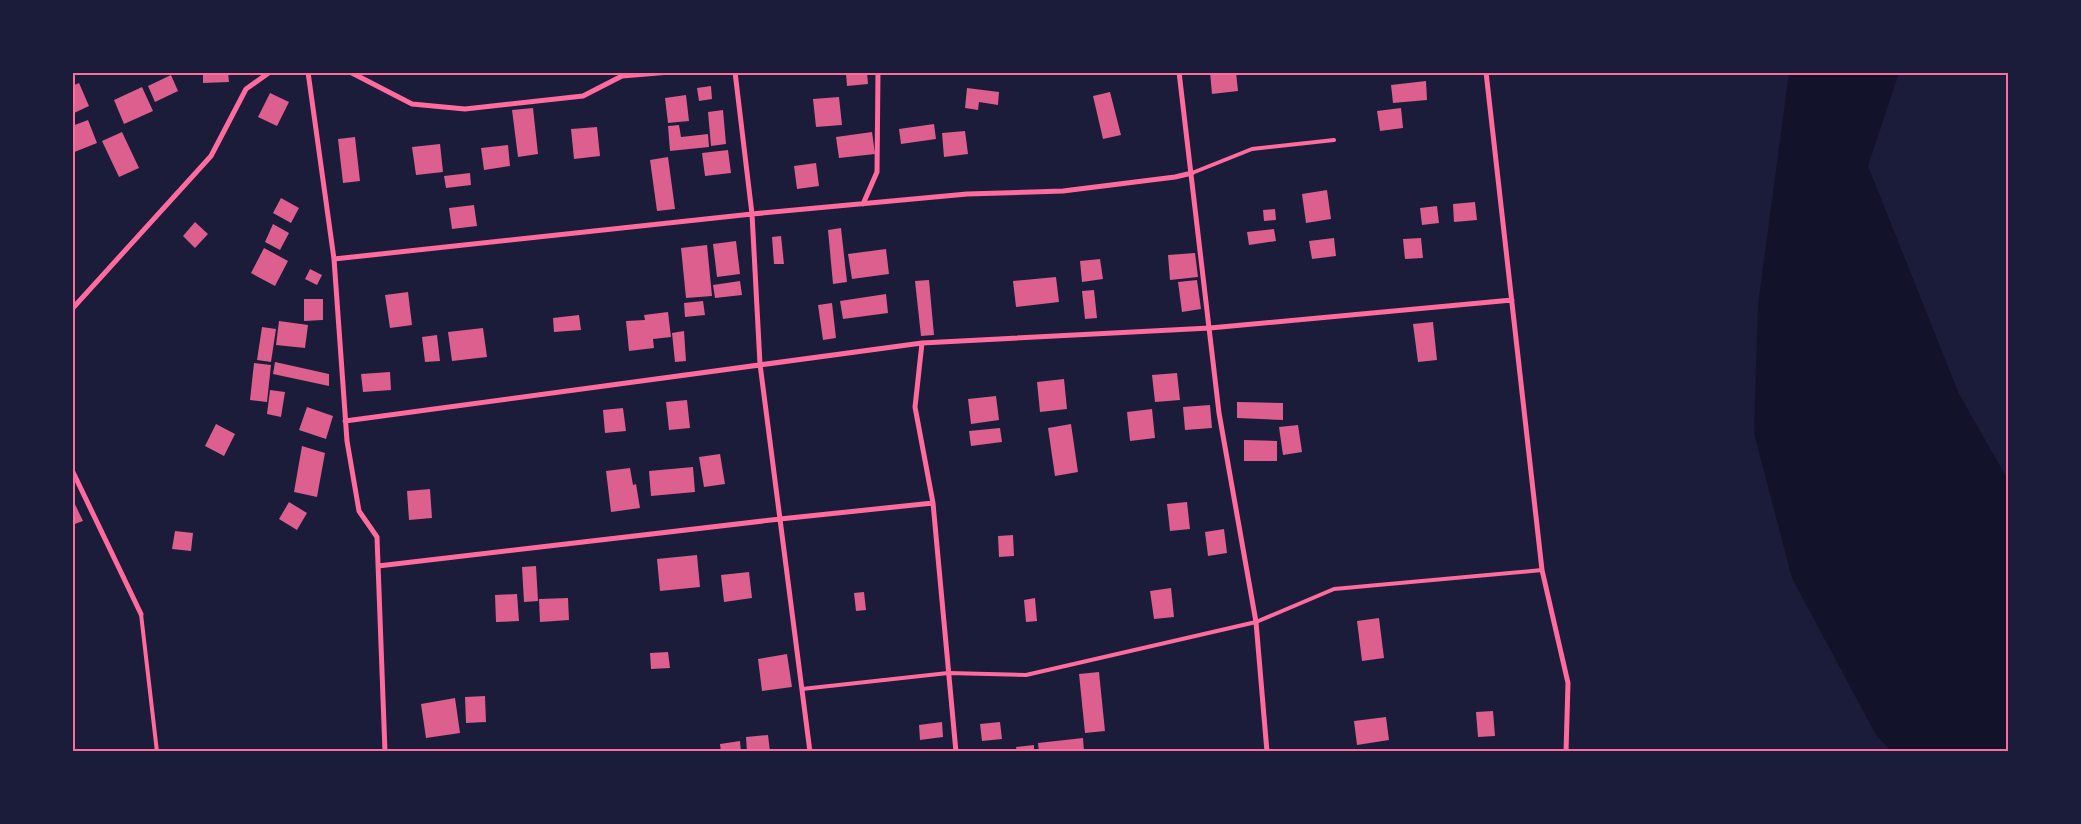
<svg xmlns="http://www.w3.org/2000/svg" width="2081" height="824" font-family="Ubuntu,sans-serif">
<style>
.water{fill:#12122b}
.building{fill:#dd5f8e}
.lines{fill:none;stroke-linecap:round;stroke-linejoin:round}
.service{stroke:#ff6b9d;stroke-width:4}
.minor{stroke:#ff6b9d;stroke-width:5}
.neatline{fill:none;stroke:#ff6b9d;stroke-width:2}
</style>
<rect width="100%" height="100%" fill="#1b1b3a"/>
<path class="water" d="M1789,73h110l-31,93 91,228 49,86v271h-117l-15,-16 -84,-157 -38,-145 4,-128z"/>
<path class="building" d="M228,72l1,10 -26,1v-10z
M867,72l1,12 -21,2 -1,-13z
M1210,72h26l2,19 -26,3z
M171,75l7,16 -23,11 -7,-16z
M1426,81l1,19 -34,3 -2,-18z
M79,83l10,23 -17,8v-28z
M711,86l1,13 -13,2 -2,-13z
M142,87l11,24 -29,13 -10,-24z
M967,88l32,4 -1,13 -19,-3 -1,8 -13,-2z
M1110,92l11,43 -18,4 -10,-43z
M270,93l19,9 -12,24 -19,-9z
M686,95l3,26 -21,2 -3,-25z
M839,97l3,28 -26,2 -3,-28z
M533,108l5,46 -20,3 -6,-47z
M1401,108l2,20 -23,3 -3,-20z
M723,110l3,34 -15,2 -3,-34z
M88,120l9,23 -25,10v-27z
M934,124l2,15 -35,5 -2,-15z
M679,125l2,12 27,-3 1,13 -39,4 -2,-25z
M597,127l3,29 -26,3 -3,-30z
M965,131l3,23 -24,3 -2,-24z
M122,132l17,36 -20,9 -17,-36z
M872,132l3,22 -36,4 -3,-21z
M355,137l5,44 -17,2 -5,-44z
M440,144l3,28 -27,3 -4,-28z
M508,145l2,21 -26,4 -3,-22z
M728,150l3,23 -26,3 -3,-23z
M668,157l7,52 -18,2 -7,-51z
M816,163l3,23 -22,3 -3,-23z
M470,173l1,12 -25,3 -2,-12z
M1327,190l4,29 -25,4 -4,-29z
M281,198l18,10 -8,15 -18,-10z
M1475,202l2,18 -23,2 -1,-18z
M474,205l3,21 -25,3 -3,-21z
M1437,206l2,17 -17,2 -2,-17z
M1275,209l1,11 -12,1 -1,-11z
M195,222l13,12 -13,14 -12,-12z
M273,224l16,9 -9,17 -15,-8z
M841,228l6,54 -14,2 -5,-54z
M1274,229l2,12 -27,4 -2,-13z
M781,236l3,28h-10l-2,-27z
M1334,238l2,18 -24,3 -3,-18z
M1421,238l2,20 -18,1 -2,-20z
M736,241l4,33 -23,3 -4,-33z
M707,245l5,51 -26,2 -5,-50z
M264,248l24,13 -13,25 -24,-13z
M886,249l3,25 -37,5 -4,-25z
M1195,253l3,24 -28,3 -2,-25z
M1100,259l3,20 -21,3 -2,-21z
M310,269l12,6 -5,10 -12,-6z
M1056,277l3,25 -43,5 -3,-26z
M929,280l5,55 -13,1 -6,-55z
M1197,280l4,29 -19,3 -4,-30z
M740,281l2,14 -27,3 -2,-13z
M1094,290l3,28 -12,1 -3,-28z
M408,292l4,33 -22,3 -5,-33z
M886,294l2,19 -45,6 -3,-18z
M304,299h19v21l-19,1z
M703,301l2,14 -20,2 -1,-14z
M832,303l4,35 -13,2 -5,-35z
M668,312l3,25 -18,2 1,9 -25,3 -3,-30 19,-1 -1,-5z
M579,315l2,15 -27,2 -1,-14z
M279,321l29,4 -3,23 -29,-3z
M1433,322l4,38 -19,2 -5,-38z
M262,327l14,2 -5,33 -14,-2z
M483,328l4,29 -35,4 -4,-29z
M684,331l2,30 -11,1 -3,-29z
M437,335l3,26 -15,1 -3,-25z
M275,362l54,12v12l-56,-12z
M254,363l17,2 -4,37 -17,-2z
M390,372l1,18 -28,2 -2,-18z
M1177,373l3,27 -25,2 -3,-27z
M1064,379l3,30 -27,3 -3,-30z
M270,390l15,2 -4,25 -14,-3z
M996,396l3,24 -28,4 -3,-25z
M687,400l3,28 -21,2 -3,-28z
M1237,402l46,1v17l-46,-2z
M1210,405l2,23 -27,2 -2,-23z
M307,407l26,9 -7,23 -27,-9z
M623,408l3,23 -21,2 -2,-23z
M1152,409l3,29 -25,3 -3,-29z
M216,424l19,10 -11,22 -19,-10z
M1071,424l7,48 -23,4 -7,-48z
M1298,425l4,27 -19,3 -4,-28z
M1000,428l2,14 -31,4 -2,-15z
M1244,440l33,1v20h-33z
M302,446l23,7 -8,44 -23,-5z
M720,454l5,30 -21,3 -5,-30z
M693,467l2,25 -44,4 -2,-25z
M630,468l3,17 3,-1 4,24 -29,4 -5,-41z
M430,489l2,29 -23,2 -2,-29z
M72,498l11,23 -11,4z
M289,502l18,11 -10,17 -18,-11z
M1187,502l3,27 -20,2 -3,-27z
M1224,529l3,24 -19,3 -3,-24z
M175,531l18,2 -2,18 -19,-2z
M1013,535l1,21 -15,1 -1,-21z
M697,555l3,32 -40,4 -3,-32z
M536,566l2,35 -14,1 -2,-35z
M749,572l3,26 -28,4 -3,-27z
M1171,588l3,29 -20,2 -4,-28z
M864,592l2,18 -10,1 -2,-18z
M517,594l2,27 -23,1 -1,-27z
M568,598l1,22 -29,2 -1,-23z
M1035,598l2,23 -11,1 -2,-22z
M1379,618l5,40 -22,3 -5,-40z
M668,652l2,16 -19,1 -1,-16z
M787,654l5,33 -30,4 -4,-32z
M1099,672l6,59 -20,2 -6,-59z
M485,696l1,26 -20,1 -1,-26z
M455,698l5,35 -34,5 -5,-34z
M1493,711l2,25 -17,1 -2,-25z
M1386,717l3,23 -32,5 -3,-24z
M942,722l1,15 -23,3 -1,-15z
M1000,722l2,17 -20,2 -2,-17z
M768,735l2,17h-23l-1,-15z
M1083,738l1,14h-45l-1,-9z
M740,741l1,11h-20l-1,-8z
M1034,745v7h-17l-1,-5z"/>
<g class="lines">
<path class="service" d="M1192,173l60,-24 82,-9
M141,614l16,138
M802,689l146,-16 78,2 230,-53 78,-33 208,-19"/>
<path class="minor" d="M308,72l26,187 13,182 12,70 18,26 8,215
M350,72l62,32 53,5 118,-13 39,-20 48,-4
M735,72l17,142 8,150 50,388
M1179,72l40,341 37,209 11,130
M1486,72l56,498 26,113 -2,69
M863,204l14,-32 1,-100
M334,259l418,-45 215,-20 96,-3 112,-14 17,-4
M72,309l139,-153 35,-67 24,-17
M922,343l-7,64 18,96 23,249
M345,421l577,-78 288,-15 302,-28
M72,470l69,144
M378,566l402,-47 153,-16"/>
</g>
<rect width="2081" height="824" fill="none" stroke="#1b1b3a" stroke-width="148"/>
<rect x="74" y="74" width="1933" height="676" class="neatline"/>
</svg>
